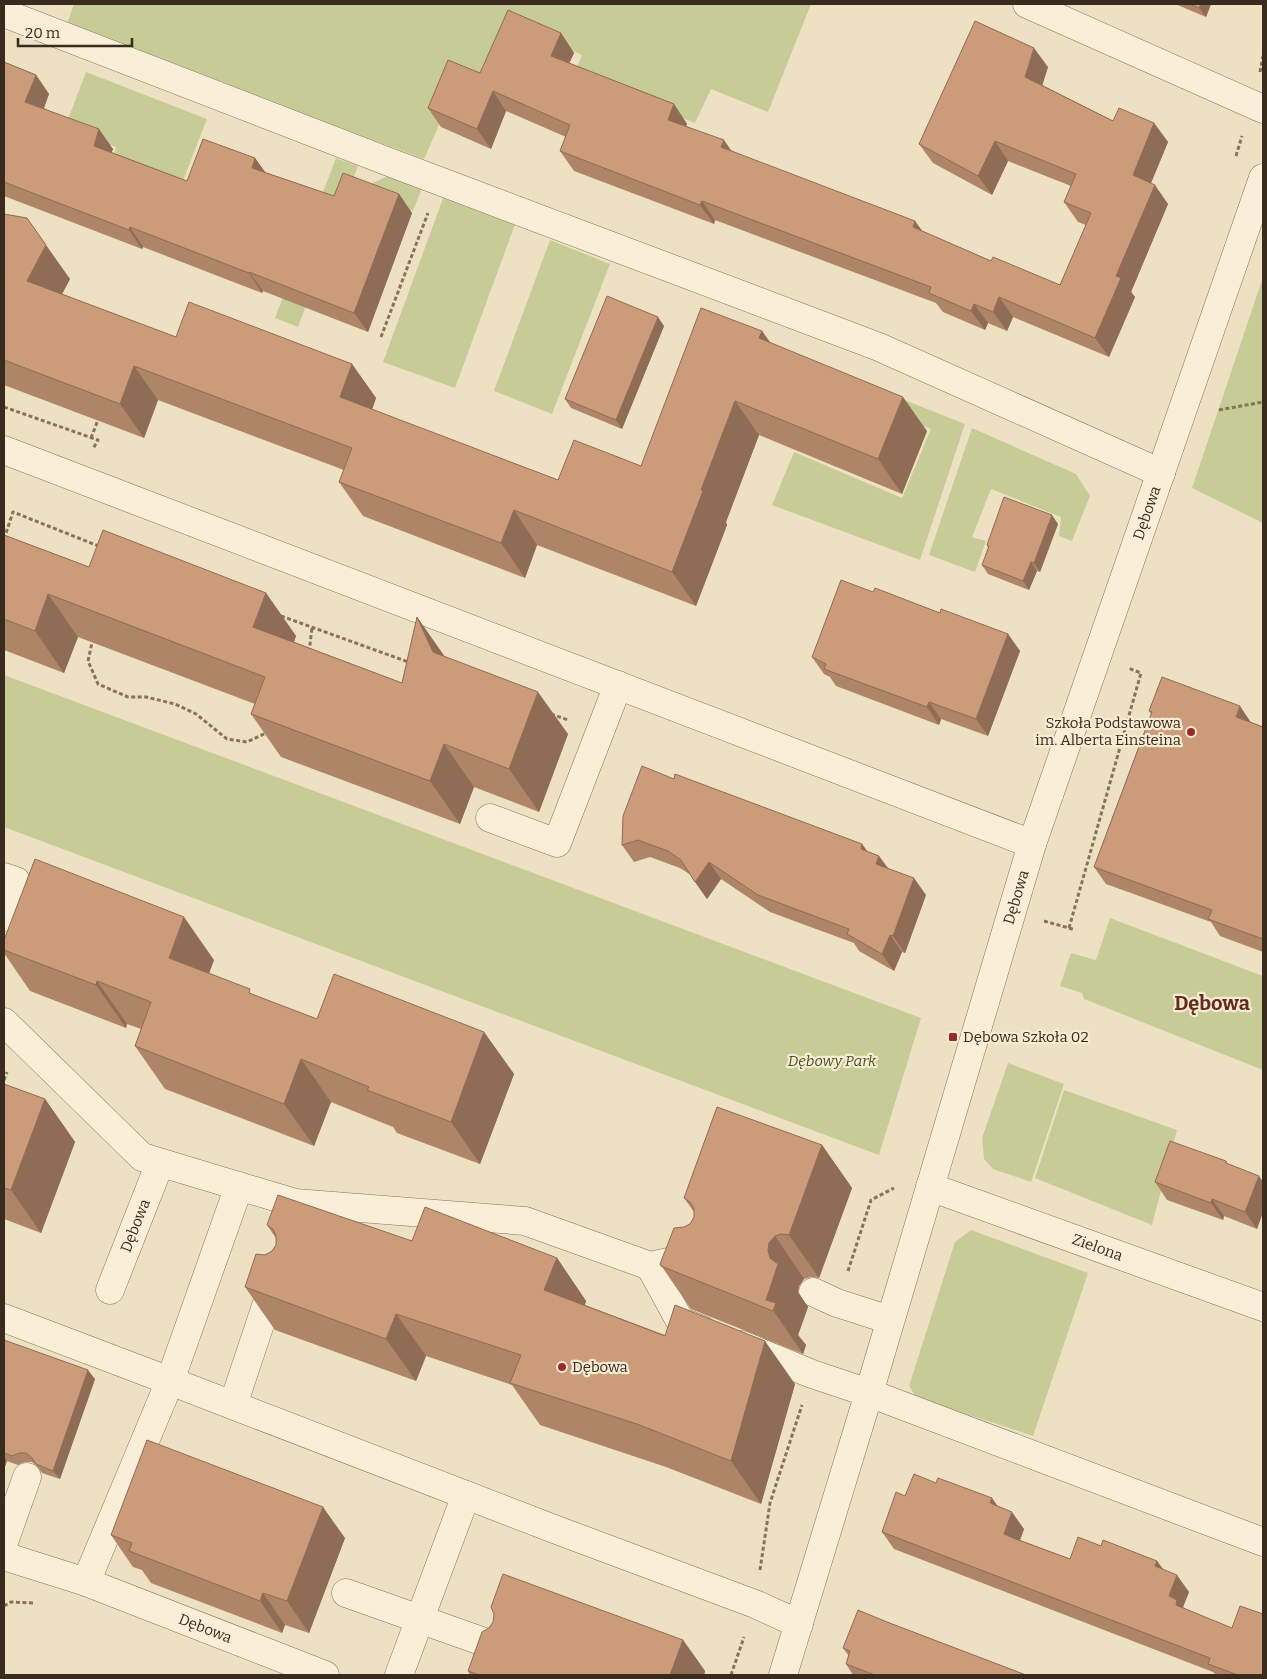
<svg xmlns="http://www.w3.org/2000/svg" width="1267" height="1679" font-family="Bitter,serif">
<style>
.green{fill:#c7cc97}
.lines{fill:none;stroke-linecap:round;stroke-linejoin:round}
.minor-casing{stroke:#89725a;stroke-width:29}
.path{stroke:#89725a;stroke-width:3;stroke-dasharray:4 2.5;stroke-linecap:butt}
.minor{stroke:#f9eed7;stroke-width:28}
.wall{fill:#af8568}
.shaded-wall{fill:#8f6c55}
.building{fill:#cc9b79;stroke:#8f6c55}
.poi-dot{fill:#982a2c;stroke:#f6ebd3;stroke-width:2}
.labels{text-anchor:middle;dominant-baseline:central;stroke-width:4.5;stroke-linejoin:round;paint-order:stroke}
.street-label{font-size:15px;fill:#392b1e;stroke:#f6ebd3}
.poi-label{font-size:15px;fill:#392b1e;stroke:#f6ebd3;text-anchor:start}
.park-label{font-size:15px;font-style:italic;fill:#495525;stroke:#f6ebd3}
.district-label{font-size:20px;font-weight:bold;fill:#652c1d;stroke:#f6ebd3}
</style>
<rect width="100%" height="100%" fill="#eee1c3"/>
<path class="green" d="M74,4h737l-43,108 -57,-23 -16,34 -121,-49 8,-19 -63,-29 -28,62 -30,-13 -37,84 -358,-133z
M86,72l121,47 -28,72 -68,-27 5,-17 -51,-20z
M336,158l22,8 -60,161 -23,-9z
M388,176l34,12 -9,23 -56,-21z
M445,193l72,26 -62,169 -72,-26z
M550,240l60,24 -58,150 -58,-23z
M1263,277v246l-71,-35z
M864,384l101,40 -45,136 -148,-55 22,-53 108,46 29,-69 -73,-29z
M972,428l104,46 14,22 -18,45 -13,-5 2,-19 -70,-28 -19,48 14,4 -11,31 -46,-17z
M4,675l917,343 -42,137 -875,-328z
M1110,918l153,58v94l-179,-71 -2,-6 -22,-7 11,-33 25,7z
M1008,1063l56,21 -33,98 -38,-13 -9,-10 -2,-21z
M1064,1090l113,40 -25,95 -117,-47z
M971,1230l117,43 -55,163 -117,-39 -7,-11 46,-144z"/>
<g class="lines">
<defs>
<g id="minor">
<path d="M1027,4l236,105"/>
<path d="M4,13l385,149 490,185 282,126"/>
<path d="M4,450l1028,394"/>
<path d="M490,818l67,25 61,-158"/>
<path d="M4,877l12,4 -12,36"/>
<path d="M4,1022l138,135 153,46 230,18 125,45 46,-10"/>
<path d="M239,1186l-69,195 392,151 193,72 44,20"/>
<path id="s1" d="M930,1187l333,120"/>
<path d="M650,1266l30,55 22,9"/>
<path id="s2" d="M110,1290l50,-127"/>
<path d="M813,1292l24,11 53,17"/>
<path d="M4,1318l166,63 -84,201"/>
<path d="M742,1345l70,29 57,19 394,149"/>
<path d="M233,1405l42,-126"/>
<path d="M4,1542l23,-65"/>
<path id="s3" d="M4,1556l82,26 239,93"/>
<path d="M346,1593l155,55"/>
<path d="M399,1675l67,-180"/>
<path id="s4" d="M783,1675l86,-282 163,-549 231,-666"/>
</g>
</defs>
<use href="#minor" class="minor-casing"/>
<path class="path" d="M1260,72l3,-16
M1236,156l6,-20
M381,337l47,-124
M4,407l94,33 -5,9
M1219,410l44,-8
M91,438l7,-18
M4,539l9,-27 88,35
M281,616l130,47
M93,638l-5,23 10,23 30,13h18l29,7 21,10 31,25 20,3 21,-10
M309,652l3,-24
M551,714l17,6
M1044,921l25,7 72,-255 -13,-5
M1069,928l6,2
M4,1080l3,-8
M848,1271l23,-71 23,-12
M760,1570l10,-67 32,-98
M4,1606l7,-4 22,1
M731,1675l13,-38"/>
<use href="#minor" class="minor"/>
</g>
<path class="wall" d="M1175,4h36l-5,13z
M561,33l13,20 -5,10 105,41 13,20 -1,2 46,25 190,80 69,30 69,24 26,-60 -8,-3 -14,-20 7,-16 -63,-25 -16,34 -59,-32 -14,-19 129,-77 -6,18 71,36 41,2 14,19 -17,41 17,21 -37,88 4,5 -26,60 -96,-40 -6,14 -19,-8 -3,7 -42,-18 -7,-9 -221,-83 -1,4 -140,-53 -14,-20 6,-14 -60,-26 -15,38 -50,-22 -13,-19 52,-35z
M4,62l32,13 13,19 -5,14 69,41 -2,3 76,29 68,-23 11,15 68,23 65,-2 13,19 -44,119 -105,-41 -1,2 -119,-46 -1,2 -138,-53z
M4,214l66,65 -8,15 114,43 176,27 24,34 -4,12 186,70 83,-14 121,-135 8,11 157,89 -25,63 -143,-59 -33,87 1,3 -31,81 -159,-61 -12,33 -162,-62 -24,-34 5,-12 -186,-70 -14,38 -140,-53z
M664,326l-42,103 -51,-21 -6,-9z
M1058,524l-18,48 -3,-1 -8,19 -41,-16 -6,-9 6,-17 -1,-3z
M4,535l85,32 177,26 30,43 -2,6 108,41 15,-66 28,40 123,77 -29,78 -65,-25 -14,37 -179,-67 -30,-43 4,-10 -177,-67 -14,36 -60,-23z
M873,592l135,42 12,17 -32,85 -47,-17 -2,6 -103,-39 -6,-9 -6,-3 -12,-17z
M1149,711l102,11 12,5v225l-43,-16 -9,-14 -105,-38 -12,-17 57,-153z
M674,779l188,65 5,7 12,5 9,12 38,27 -21,58 -3,-1 -8,19 -35,-20 -5,-8 -84,-31 -49,-33 -14,20 -16,-24 -11,-7 -30,-11 -16,5 -12,-17z
M4,940l210,20 -5,13 45,22 63,24 167,13 30,42 -34,90 -83,-31 -4,-6 -62,-25 -17,44 -149,-57 -30,-43 6,-17 -14,-5 -1,4 -96,-37 -26,-38z
M4,1084l41,15 30,43 -34,91 -37,-14z
M822,1145l30,43 -33,90 -8,-1 -7,2 -5,7 -1,6 10,15 -10,28 8,10 -3,9 -112,-45 -31,-45 24,-37 6,-3 4,-7v-5l-10,-14z
M1226,1161l2,3 35,18v30l-6,17 -33,-13 -1,4 -56,-20 -12,-18z
M267,1225l290,33 29,43 -1,4 210,79 -34,120 -95,-37 -126,-42 -28,-40 -86,-29 -10,25 -141,-51 -30,-43 20,-32 7,-4 4,-6v-7z
M4,1340l91,39 -35,100 -18,-6 -6,-8 -4,-3h-7l-7,3 -11,-4 -3,8z
M905,1496l92,10 27,23 -4,11 50,19 31,-13 56,15 6,8 26,23 -6,15 80,68h-47l-3,-3 -319,-123 -12,-17z
M111,1535l234,3 -36,95 -24,-8 -3,8 -131,-50 -9,-13 -9,-3z
M887,1622l139,53h-173l-7,-11 3,-8 -6,-8z
M683,1640l22,31 -1,4h-234l-2,-4z"/>
<path class="shaded-wall" d="M1201,4h10l-5,13 -7,-9z
M561,33l13,20 -10,22 -13,-19z
M1034,48l14,19 -9,29 -14,-19z
M36,75l13,19 -10,27 -14,-19z
M493,91l13,20 -15,38 -14,-20z
M674,104l13,20 -6,15 -13,-19z
M1154,123l14,19 -22,53 -13,-20z
M99,129l14,20 -6,16 -13,-19z
M724,140l13,19 -16,-12z
M995,141l13,20 -16,34 -14,-19z
M255,158l14,20 -17,-10z
M1155,185l13,19 -37,88 4,5 -26,60 -14,-19 21,-62z
M399,194l13,19 -44,119 -14,-19z
M702,201l13,19 -1,4 -14,-19z
M915,221l14,19 -16,-13z
M130,227l13,20 -1,2 -13,-19z
M46,245l24,34 -19,36 -24,-34z
M249,272l14,19 -1,2 -13,-20z
M999,297l14,20 -6,14 -14,-19z
M974,304l14,19 -3,7 -14,-19z
M658,317l6,9 -42,103 -6,-9z
M762,331l23,34 -26,-27z
M352,364l24,34 -12,34 -24,-35z
M134,366l24,34 -14,38 -24,-34z
M903,397l24,34 -25,63 -24,-35z
M735,401l24,34 -33,87 1,3 -31,81 -24,-34 29,-82z
M514,510l23,35 -12,33 -24,-35z
M1052,515l6,9 -18,48 -6,-9z
M1031,562l6,9 -8,19 -6,-9z
M266,593l30,43 -13,34 -30,-43z
M48,594l30,43 -14,36 -29,-42z
M417,617l30,43 -14,-8z
M1008,634l12,17 -32,85 -12,-17z
M538,692l30,42 -29,78 -30,-43z
M929,702l12,17 -2,6 -12,-18z
M1240,706l12,18 -16,-7z
M444,744l30,43 -14,37 -30,-43z
M862,844l12,17 -13,-12z
M879,856l12,17 -15,-9z
M709,862l12,17 -14,20 -12,-17z
M914,878l12,17 -21,58 -12,-17z
M184,917l30,43 -15,40 -30,-42z
M890,935l12,17 -8,19 -12,-17z
M97,981l30,43 -1,4 -30,-43z
M484,1032l30,42 -34,90 -29,-42z
M301,1059l30,43 -17,44 -30,-42z
M45,1099l30,43 -34,91 -30,-43z
M822,1145l30,43 -33,90 -30,-43z
M1259,1176l4,6v30l-6,17 -12,-17z
M1212,1199l12,17 -1,4 -12,-17z
M775,1236l29,43 -5,7 -1,6 10,15 -10,28 8,10 -3,9 -37,-54 4,-42 -2,-7 1,-8z
M557,1258l29,43 -12,32 -30,-43z
M396,1314l30,42 -10,25 -30,-42z
M765,1341l30,43 -34,120 -30,-43z
M88,1370l7,9 -35,100 -7,-8z
M4,1456l3,5 -3,8z
M992,1498l12,17 -14,-12z
M323,1507l22,31 -36,95 -22,-32z
M1012,1512l12,17 -8,22 -12,-17z
M1157,1561l12,17 -14,-12z
M1177,1575l12,17 -8,20 -12,-16z
M263,1593l22,32 -3,8 -22,-32z
M683,1640l22,31 -1,4h-34z"/>
<path class="building" d="M1189,4h12l-2,4z
M508,10l53,23 -10,23 123,48 -6,16 56,20 -3,7 194,74 -2,6 78,34 2,-4 67,28 31,-72 -27,-11 12,-28 -81,-33 -17,35 -59,-32 56,-123 59,27 -9,29 88,44 6,-13 35,15 -21,52 22,10 -39,91 5,2 -26,60 -96,-41 -6,15 -19,-8 -3,7 -42,-18 2,-6 -229,-86 -2,4 -140,-54 10,-26 -77,-34 -16,38 -49,-21 20,-48 32,13z
M4,62l32,13 -11,27 74,27 -5,17 93,35 16,-42 52,19 -3,10 82,28 9,-23 56,21 -45,119 -105,-41v1l-119,-46 -1,3 -125,-48z
M4,214l23,4 19,27 -19,36 149,56 13,-35 163,62 -12,33 218,83 16,-40 67,26 60,-158 61,23 -3,7 144,59 -25,62 -143,-58 -34,89 2,1 -31,81 -158,-62 -13,33 -162,-61 13,-34 -218,-82 -14,38 -116,-44z
M607,296l51,21 -42,103 -51,-21z
M1004,497l48,18 -18,48 -3,-1 -8,19 -41,-16 7,-19 -2,-1z
M103,530l163,63 -13,34 149,56 15,-66 16,35 105,40 -29,77 -65,-25 -14,37 -179,-67 14,-37 -217,-83 -13,37 -31,-12v-84l85,32z
M841,580l32,12 2,-4 65,25 1,-4 67,25 -32,85 -47,-17 -2,5 -103,-38 2,-5 -14,-7z
M1162,677l78,29 -4,11 27,10v212l-55,-20 4,-9 -118,-43 58,-155 -3,-1z
M642,766l32,13 1,-5 187,70 -1,5 18,7 -3,8 38,14 -21,58 -3,-1 -8,19 -35,-20 2,-5 -91,-34 -49,-33 -14,20 -14,-22 -13,-9 -30,-11 -16,5 1,-29z
M35,859l149,58 -15,41 81,31 -1,4 68,26 17,-45 150,58 -33,90 -84,-32 2,-3 -68,-28 -17,45 -149,-58 16,-44 -54,-21 -1,4 -92,-35v-10z
M4,1084l41,15 -34,91 -7,-2z
M717,1107l105,38 -33,90 -8,-1 -6,2 -6,7 -1,8 2,7 8,6 -12,36 10,3 -3,8 -112,-45 -1,-2 14,-36 10,-1 6,-3 4,-7v-9l-4,-6 -6,-4z
M1170,1141l56,20v2l33,13 -14,36 -33,-13 -1,4 -56,-21z
M278,1195l134,46 13,-34 132,51 -13,32 121,46 10,-31 90,36 -34,120 -94,-37 -127,-41 11,-28 -125,-41 -10,25 -141,-52 11,-33 9,1 7,-4 4,-6v-9l-3,-7 -6,-4z
M4,1340l84,30 -35,101 -17,-7 -4,-6 -6,-5h-7l-7,3 -8,-3z
M147,1440l176,67 -36,94 -24,-8 -3,8 -131,-50 3,-8 -21,-8z
M914,1474l22,9 2,-5 54,20 -2,5 22,9 -8,22 9,4 57,21 8,-22 23,9 2,-6 54,21 -2,5 22,9 -8,21 8,4 -1,5 56,23 8,-22 23,8v-1v62h-25l-30,-11 2,-6 -328,-126 14,-40 9,4z
M503,1574l180,66 -13,35h-191l-11,-4 14,-39 7,-4 4,-6 1,-8 -3,-7z
M858,1610l29,12 139,53h-151l-29,-11 4,-13 -7,-3z"/>
<g class="poi-dot">
<circle cx="1191" cy="732" r="5"/>
<rect x="948" y="1032" width="10" height="10" rx="2.5"/>
<circle cx="562" cy="1367" r="5"/>
</g>
<g class="labels">
<g class="street-label">
<text stroke="none"><textPath href="#s4" startOffset="1218">Dębowa</textPath></text>
<text stroke="none"><textPath href="#s4" startOffset="812">Dębowa</textPath></text>
<text stroke="none"><textPath href="#s2" startOffset="69">Dębowa</textPath></text>
<text stroke="none"><textPath href="#s1" startOffset="178">Zielona</textPath></text>
<text stroke="none"><textPath href="#s3" startOffset="214">Dębowa</textPath></text>
</g>
<g class="poi-label">
<text x="1181" y="723" text-anchor="end">Szkoła Podstawowa<tspan x="1181" dy="17">im. Alberta Einsteina</tspan></text>
<text x="963" y="1037">Dębowa Szkoła 02</text>
<text x="572" y="1367">Dębowa</text>
</g>
<g class="park-label">
<text x="832" y="1061">Dębowy Park</text>
</g>
<g class="district-label">
<text x="1212" y="1003">Dębowa</text>
</g>
</g>
<rect width="1267" height="1679" fill="none" stroke="#392b1e" stroke-width="10"/>
<path d="M18 38v8h114v-8" fill="none" stroke="#392b1e" stroke-width="2.5"/>
<text x="25" y="38" font-size="15" fill="#392b1e" stroke="#f6ebd3" stroke-width="4" paint-order="stroke">20 m</text>
</svg>
